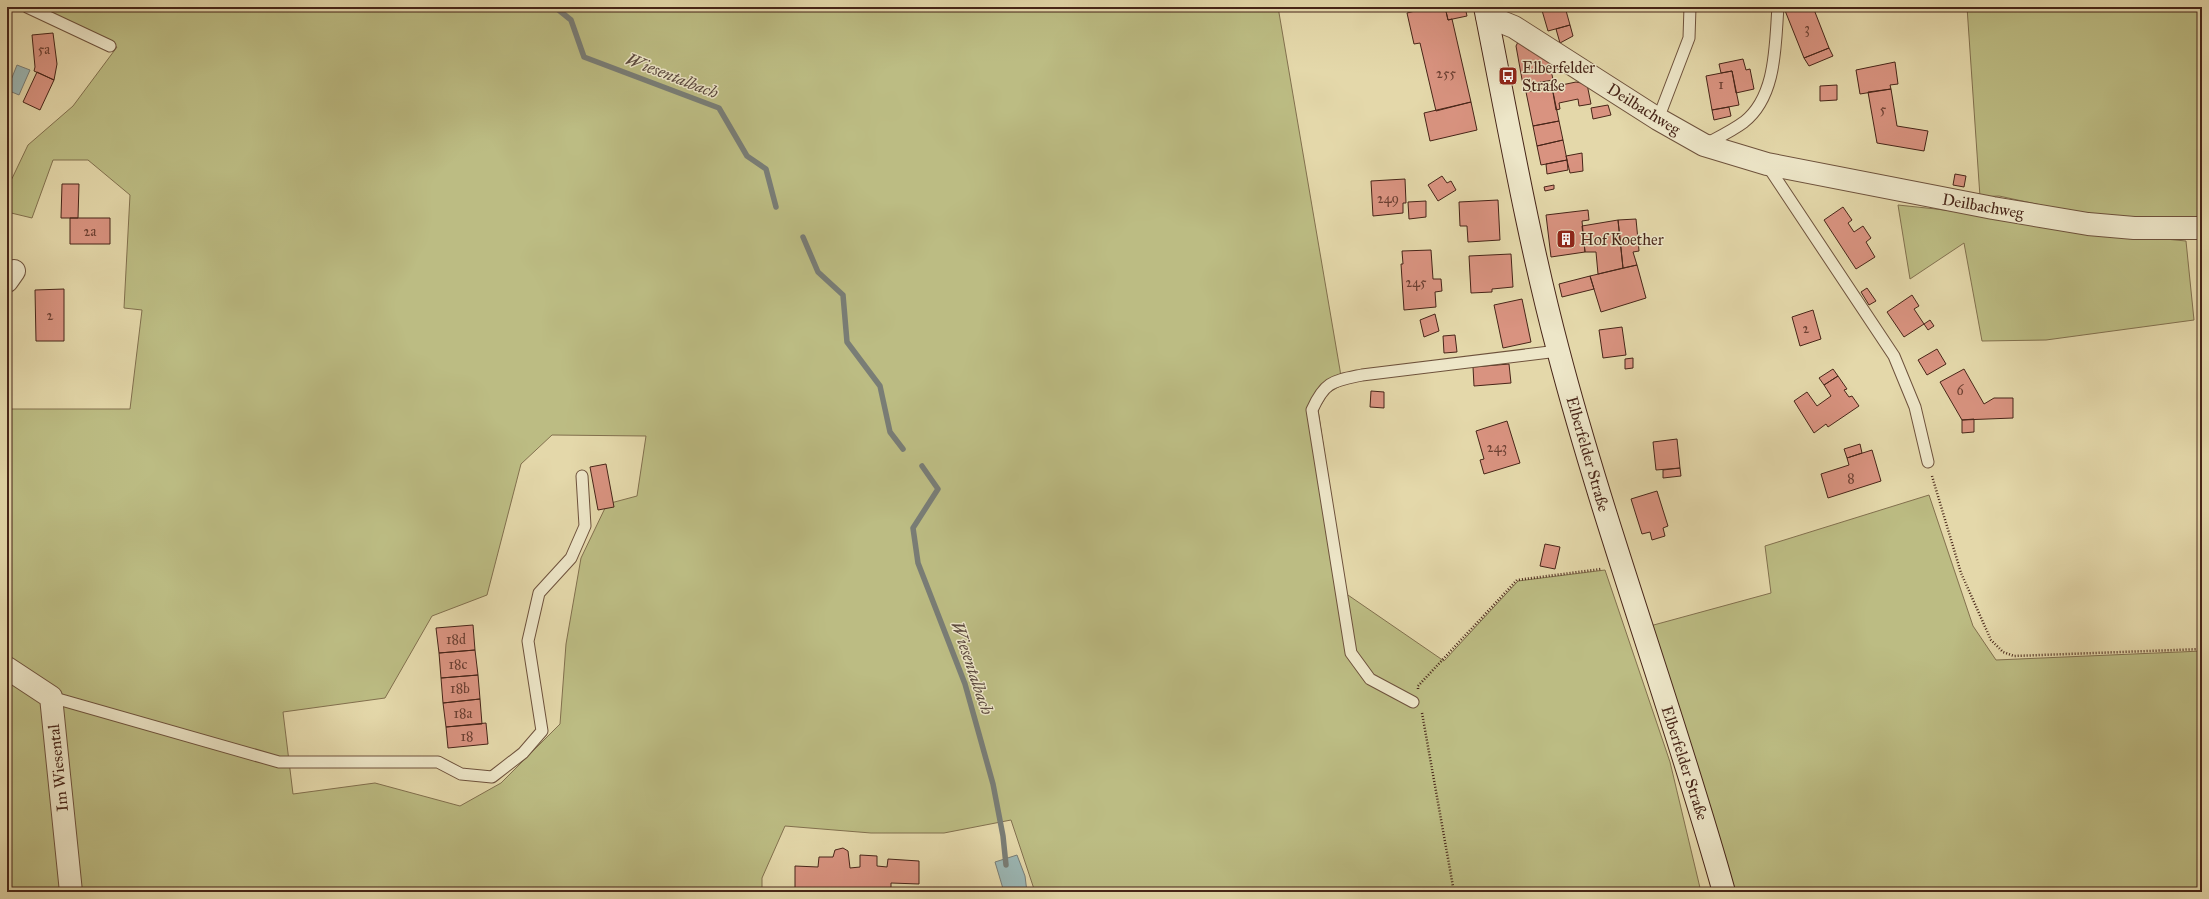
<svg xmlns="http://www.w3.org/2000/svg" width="2209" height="899" font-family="'IM FELL Great Primer',serif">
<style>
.green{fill:#bcbc83;stroke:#82704e;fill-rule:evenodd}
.water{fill:#9bb7b5;stroke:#797d76}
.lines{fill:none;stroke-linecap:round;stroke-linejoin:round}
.stream{stroke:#797d76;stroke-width:5.5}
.building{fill:#d99380;stroke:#472518}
.service-casing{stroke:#6e523c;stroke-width:13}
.minor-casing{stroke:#6e523c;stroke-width:24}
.secondary-casing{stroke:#472518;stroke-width:24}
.path{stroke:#472518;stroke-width:2.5;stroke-dasharray:1 2;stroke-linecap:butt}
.service{stroke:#ede6c8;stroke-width:11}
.minor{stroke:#ede6c8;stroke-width:22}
.secondary{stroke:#ede6c8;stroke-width:22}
.labels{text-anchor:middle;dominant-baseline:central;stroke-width:3;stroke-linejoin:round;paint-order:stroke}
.number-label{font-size:14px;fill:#6c4032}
.poi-label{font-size:16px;fill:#472518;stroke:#ede6c8;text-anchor:start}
.street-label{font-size:16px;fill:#472518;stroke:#ede6c8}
.water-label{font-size:17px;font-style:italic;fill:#5c4a3f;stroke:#ede6c8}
</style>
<rect width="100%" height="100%" fill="#e4d8aa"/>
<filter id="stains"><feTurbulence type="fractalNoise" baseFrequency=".005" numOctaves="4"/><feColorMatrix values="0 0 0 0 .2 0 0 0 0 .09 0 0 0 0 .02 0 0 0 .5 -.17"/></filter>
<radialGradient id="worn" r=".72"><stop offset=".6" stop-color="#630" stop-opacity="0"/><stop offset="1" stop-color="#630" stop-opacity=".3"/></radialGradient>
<path class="green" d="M34,7h1244l62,363 2,15 -14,8 -10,17 27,183 99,68 74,-80 87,-11 65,192 31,130h-666l-24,-72 -67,13h-73l-86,-7 -23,52v14h-755v-483h123l12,-99 -18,-2 6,-113 -42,-35h-35l-21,58 -25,-6v-23l21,-44 45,-39 44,-59zM552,435l94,1 -9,60 -30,8 -26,54 -15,86 -6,80 -59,59 -41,23 -85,-23 -82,11 -10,-82 102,-14 47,-82 55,-21 34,-131z
M1967,7h235v214l-110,-5 -93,-20 -19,1z
M1898,205c96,9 191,28 288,36l8,79 -148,20 -64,1 -18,-98 -54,36z
M1929,495l44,131 23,34 206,-9v241h-471l-81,-266 121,-33 -6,-47z"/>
<path class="water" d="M17,65l13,5 -11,25 -12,-5z
M1017,855l8,21 2,16h-23l-9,-30z"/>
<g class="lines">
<path class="stream" d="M555,7l16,13 13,37 135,51 28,48 19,13 10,38
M803,237l15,35 25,23 4,47 33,44 10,46 13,17
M922,466l16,23 -25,39 5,35 47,121 28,100 10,52 3,29"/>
</g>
<path class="building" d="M1431,7h14l3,13 4,-1 19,83 -35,9 -16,-68 -6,1 -7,-31z
M1445,7h20l2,9 -19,4z
M1541,7h24l5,18 -22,6z
M1787,7h26l16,41 -25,10 -20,-50z
M1570,25l3,11 -13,7 -4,-14z
M53,33l4,31 -3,16 -20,-9 1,-4 -3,-32z
M1518,42l9,3 1,5 6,-2 15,10 4,22 -30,5 -7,-39z
M1829,48l4,8 -24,10 -5,-8z
M1743,59l3,11 4,-1 4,20 -18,4 -4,-22 -11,2 -2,-9z
M1895,62l3,22 -8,1 1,4 -31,5 -4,-24z
M1732,71l7,34 -27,5 -6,-34z
M37,72l17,8 -14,30 -17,-8z
M1576,82l11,2 4,20 -12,2 -1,-7 -19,4 1,6 -4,1 -4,-23z
M1837,85v15l-17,1v-15z
M1552,87l7,34 -26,5 -7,-34z
M1891,89l6,37 31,5 -4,20 -47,-8 -9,-51z
M1471,102l6,28 -47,11 -6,-28z
M1608,105l3,10 -18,4 -2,-11z
M1729,107l2,9 -17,4 -2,-10z
M1559,121l4,19 -26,6 -4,-20z
M1563,140l4,20 -26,5 -4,-19z
M1582,153l1,18 -13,2 -4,-17z
M1567,160l1,10 -21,4 -1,-10z
M1955,174l11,2 -2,11 -11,-2z
M1442,176l5,7 4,-2 5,9 -18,11 -10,-16z
M1405,179l1,24h-3v10l-30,3 -2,-35z
M62,184h17l-1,34h-17z
M1554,185v4l-9,2 -1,-4z
M1498,200l2,40 -32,2 -1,-16h-7l-1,-24z
M1426,201v16l-17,2 -1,-17z
M1843,207l9,13 -4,3 6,9 9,-6 8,12 -5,4 9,15 -19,12 -32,-49z
M1588,210l1,10 -7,1 3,31 -34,5 -5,-42z
M70,218h40v26h-40z
M1636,219l3,32 -6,1 4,13 -14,3 -5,-48z
M1618,220l5,48 -25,6 -2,-22h-11l-3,-26z
M1431,250l2,29h8l1,12 -7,1 1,15 -32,3 -3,-46h2l-1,-13z
M1511,254l2,33 -21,2v3l-21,1 -2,-37z
M1637,265l9,33 -45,14 -11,-36z
M1590,276l4,13 -32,8 -3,-13z
M1867,288l9,13 -7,4 -8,-13z
M64,289v52h-28l-1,-51z
M1912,295l7,11 -5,3 10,15 -20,13 -17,-25z
M1522,299l9,43 -28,6 -9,-43z
M1813,310l8,29 -21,7 -8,-29z
M1435,314l4,17 -15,6 -4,-17z
M1930,320l4,6 -6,4 -4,-6z
M1622,327l4,28 -23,3 -4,-28z
M1455,335l2,17 -13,1 -1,-17z
M1937,349l9,15 -19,11 -9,-15z
M1633,358v10l-8,1v-10z
M1509,364l2,19 -37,3 -1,-19z
M1833,369l5,7 -14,9 -5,-7z
M1964,369l20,35 10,-6h19v20l-51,2 -22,-38z
M1838,376l9,13 -3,1 5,7 3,-1 7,10 -31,21 -2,-3 -12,9 -20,-32 13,-9 10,14 14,-10 -7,-11z
M1371,391l13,1v16l-14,-1z
M1974,419v13l-12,1v-13z
M1507,421l13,42 -36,11 -4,-14 4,-1 -8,-28z
M1677,439l3,29 -24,2 -3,-28z
M1860,444l2,9 -15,5 -3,-9z
M1872,450l9,31 -53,17 -7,-24 28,-9 -2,-7z
M606,464l8,43 -16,3 -8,-43z
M1680,468l1,8 -18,2v-8z
M1657,491l11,35 -5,2 2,8 -13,4 -2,-8 -8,2 -11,-35z
M1545,544l15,3 -5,22 -15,-3z
M473,625l2,25 -36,3 -3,-25z
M475,650l3,25 -37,3 -2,-25z
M478,675l2,24 -37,4 -2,-25z
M480,699l2,25 -36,3 -3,-24z
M486,723l2,21 -40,4 -2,-21z
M843,848l5,3 2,17 10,-1v-12l17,1v10l10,1 1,-8 31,2v23l-28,-1v9h-74l-1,-3h-21v-23l23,1 1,-10h14l2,-7z"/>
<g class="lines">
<defs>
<path id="service" d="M27,7l83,39
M1658,119l31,-81 1,-31
M1704,145c13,-7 28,-14 40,-23 33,-26 31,-78 34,-115
M1767,165l127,191 21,51 13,55
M51,697l228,65h159l23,12 31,3 31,-24 19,-22 -14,-90 11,-48 32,-35 14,-32 -3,-50
M1413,702l-43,-23 -19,-26 -39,-243c13,-29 21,-29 50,-35l196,-24"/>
<path id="minor" d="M1487,16l27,11 144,92 46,26 63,19 226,44 95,16 46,4h68
M7,281l7,-10
M7,668l44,29 20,195"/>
<path id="secondary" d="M1485,7c23,115 43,230 73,343 48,183 115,360 166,542"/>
</defs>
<use href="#service" class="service-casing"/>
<use href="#minor" class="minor-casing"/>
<use href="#secondary" class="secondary-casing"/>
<path class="path" d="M1932,476l29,97 30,67 12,12 11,4 188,-7
M1418,689v-3l99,-106 84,-11
M1422,713l32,179"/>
<use href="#service" class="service"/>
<use href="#minor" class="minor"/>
<use href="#secondary" class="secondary"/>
</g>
<defs>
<symbol id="bus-square" viewBox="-11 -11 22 22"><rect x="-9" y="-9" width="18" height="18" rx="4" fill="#8f2418" stroke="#ede6c8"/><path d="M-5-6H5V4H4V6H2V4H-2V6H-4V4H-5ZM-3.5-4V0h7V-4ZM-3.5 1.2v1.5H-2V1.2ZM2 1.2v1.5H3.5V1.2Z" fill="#fff"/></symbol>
<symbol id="building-square" viewBox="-11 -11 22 22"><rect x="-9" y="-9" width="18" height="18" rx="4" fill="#8f2418" stroke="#ede6c8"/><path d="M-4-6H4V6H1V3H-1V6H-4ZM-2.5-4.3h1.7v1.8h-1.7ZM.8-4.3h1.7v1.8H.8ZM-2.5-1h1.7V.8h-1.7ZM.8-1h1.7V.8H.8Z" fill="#fff"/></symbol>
</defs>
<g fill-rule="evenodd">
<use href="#bus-square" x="1497" y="65" width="22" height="22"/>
<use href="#building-square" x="1555" y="228" width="22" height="22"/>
</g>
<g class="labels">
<g class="number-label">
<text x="1807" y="28">3</text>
<text x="44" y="49">5a</text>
<text x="1446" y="73">255</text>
<text x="1721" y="84">1</text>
<text x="1883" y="109">5</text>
<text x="1388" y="198">249</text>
<text x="90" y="231">2a</text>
<text x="1416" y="282">245</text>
<text x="50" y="315">2</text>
<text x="1806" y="328">2</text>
<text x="1960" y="390">6</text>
<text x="1497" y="447">243</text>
<text x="1851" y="478">8</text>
<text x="456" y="639">18d</text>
<text x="458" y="664">18c</text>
<text x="460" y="688">18b</text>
<text x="463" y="713">18a</text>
<text x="467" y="736">18</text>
</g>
<g class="poi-label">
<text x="1522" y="67">Elberfelder<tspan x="1522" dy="18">Straße</tspan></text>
<text x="1580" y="239">Hof Koether</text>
</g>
<g class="street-label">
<text transform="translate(1644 109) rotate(32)">Deilbachweg</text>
<text transform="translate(1983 206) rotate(10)">Deilbachweg</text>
<text transform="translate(1588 454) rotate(74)">Elberfelder Straße</text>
<text transform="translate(1685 763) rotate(72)">Elberfelder Straße</text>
<text transform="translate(58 768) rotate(-96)">Im Wiesental</text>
</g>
<g class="water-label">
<text transform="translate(672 76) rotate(21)">Wiesentalbach</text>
<text transform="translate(972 668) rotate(71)">Wiesentalbach</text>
</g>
</g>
<rect width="2209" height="899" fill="none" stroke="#e4d8aa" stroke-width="24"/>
<rect x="8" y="8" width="2193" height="883" fill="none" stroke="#472518" stroke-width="2"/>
<rect x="12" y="12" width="2185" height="875" fill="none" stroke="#472518"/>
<rect width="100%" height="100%" filter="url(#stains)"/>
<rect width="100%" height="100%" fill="url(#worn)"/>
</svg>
